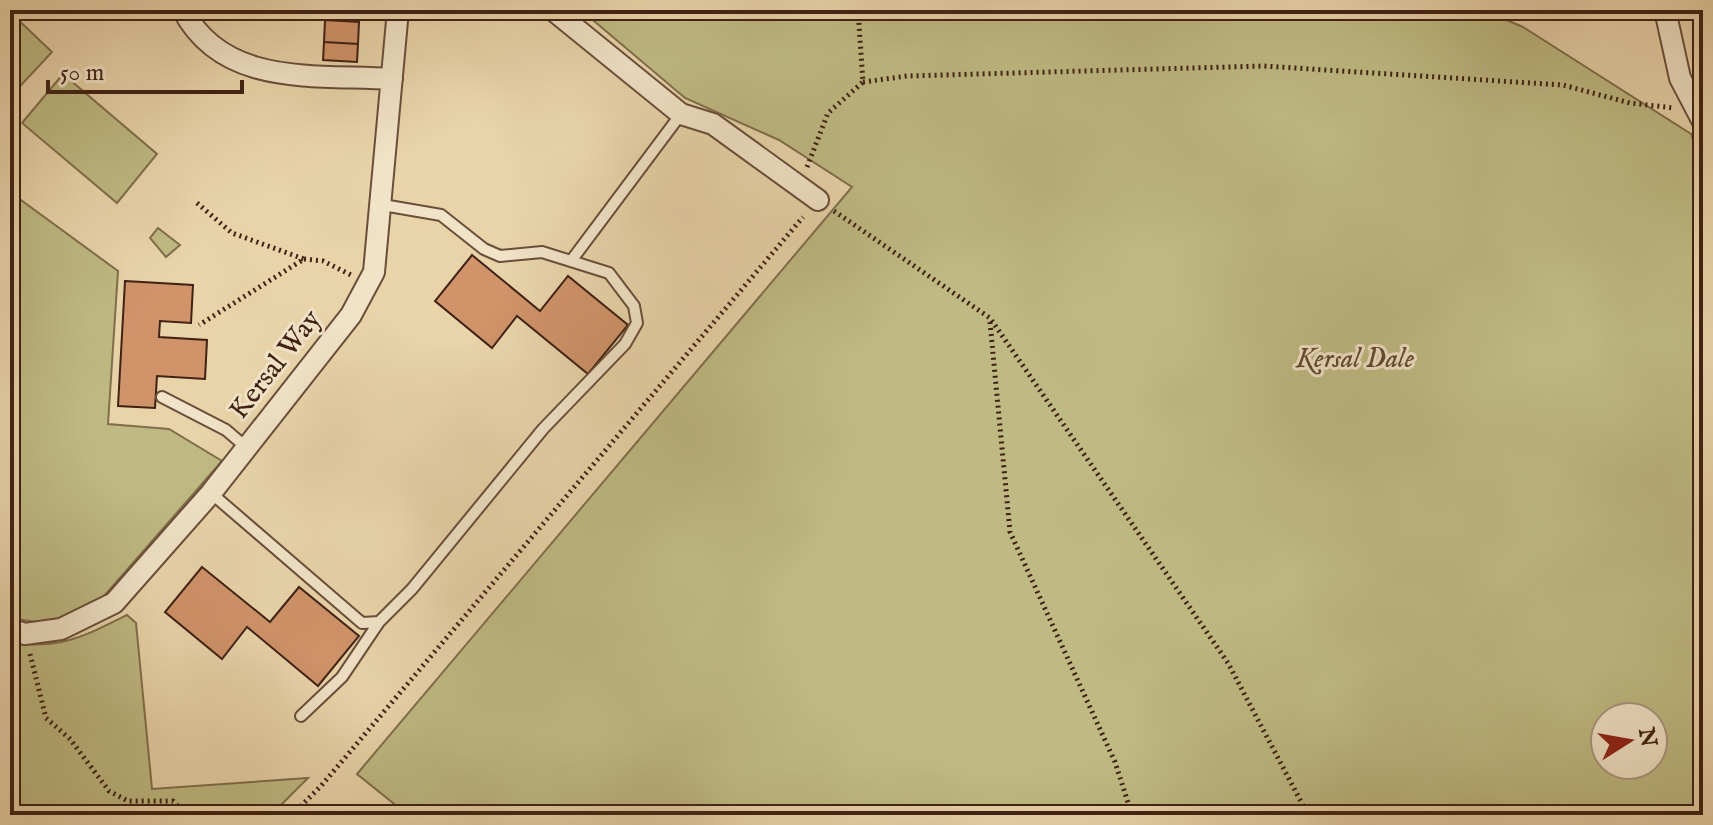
<svg xmlns="http://www.w3.org/2000/svg" width="1713" height="825" font-family="'IM FELL English',serif">
<style>
.green{fill:#bfba83;stroke:#806e4c;stroke-width:2;fill-rule:evenodd}
.building{fill:#d0936a;stroke:#402214;stroke-width:2}
.lines{fill:none;stroke-linecap:round;stroke-linejoin:round}
.lane-casing{stroke:#6a4e3a;stroke-width:14}
.street-casing{stroke:#6a4e3a;stroke-width:24}
.path{stroke:#402214;stroke-width:5;stroke-dasharray:2 4;stroke-linecap:butt}
.lane{stroke:#f1e3c8;stroke-width:10}
.street{stroke:#f1e3c8;stroke-width:20}
.labels{text-anchor:middle;dominant-baseline:central;stroke-width:6;stroke-linejoin:round;paint-order:stroke}
.park-label{font-size:28px;font-style:italic;fill:#604830;stroke:#f1e3c8}
.street-label{font-size:28px;fill:#402214;stroke:#f1e3c8}
</style>
<rect width="100%" height="100%" fill="#e9d4aa"/>
<filter id="stains"><feTurbulence type="fractalNoise" baseFrequency=".0025" numOctaves="4"/><feColorMatrix values="0 0 0 0 .2 0 0 0 0 .09 0 0 0 0 .02 0 0 0 .5 -.17"/></filter>
<radialGradient id="worn" r=".72"><stop offset=".6" stop-color="#630" stop-opacity="0"/><stop offset="1" stop-color="#630" stop-opacity=".3"/></radialGradient>
<path class="green" d="M581,10h902l40,17 168,107 12,31v650h-1295l-51,-41 495,-587 -73,-47 -94,-42zM1653,717v48h-48v-48z
M10,12l42,40 -42,45z
M63,74l94,80 -40,49 -95,-80z
M10,192l108,79 -10,153 61,5 53,32 -124,142 -32,16 -24,4 -32,-5z
M158,228l22,17 -14,12 -16,-19z
M127,615l9,8 16,166 156,-11 -37,37h-261v-172c51,6 73,-6 117,-28z"/>
<path class="building" d="M325,20l34,2 -1,22 -34,-2z
M324,42l34,2 -1,18 -34,-2z
M472,255l68,56 28,-35 60,49 -40,49 -71,-58 -25,32 -57,-47z
M125,281l68,4 -2,38 -31,-2 -1,16 48,3 -2,39 -48,-3 -2,32 -37,-2z
M202,567l68,55 29,-35 60,49 -41,50 -71,-59 -25,32 -57,-47z"/>
<g class="lines">
<defs>
<path id="lane" d="M571,261l110,-147
M162,397l64,33 21,18
M211,493l151,130 17,-1 33,-33 131,-160 82,-85 12,-21 -3,-17 -25,-33 -67,-21 -42,4 -16,-7 -43,-34 -58,-10
M301,716l41,-39 37,-55"/>
<path id="street" d="M183,10c41,78 134,64 209,69
M553,10l128,104 32,10 105,76
M1665,10l15,68 23,44
M10,629l15,5 36,-5 53,-26 97,-110 140,-178 23,-43 24,-262"/>
</defs>
<use href="#lane" class="lane-casing"/>
<use href="#street" class="street-casing"/>
<path class="path" d="M863,82l44,-6 356,-10 300,19 67,18 44,5
M807,167l21,-54 35,-31 -5,-72
M197,203l35,30 72,26 -105,66
M834,211l156,107 238,345 80,152
M304,259l19,2 28,14
M990,322l20,210 105,230 17,53
M30,654l16,64 24,21 39,52 19,10h45l13,14
M292,815l29,-29 482,-569"/>
<use href="#lane" class="lane"/>
<use href="#street" class="street"/>
</g>
<g class="labels">
<g class="park-label">
<text x="1355" y="359">Kersal Dale</text>
</g>
<g class="street-label">
<text transform="translate(276 365) rotate(-52)">Kersal Way</text>
</g>
</g>
<rect width="1713" height="825" fill="none" stroke="#e9d4aa" stroke-width="40"/>
<rect x="12" y="12" width="1689" height="801" fill="none" stroke="#402214" stroke-width="4"/>
<rect x="20" y="20" width="1673" height="785" fill="none" stroke="#402214" stroke-width="2"/>
<g transform="translate(1629 741) rotate(79)"><circle r="38" fill="#f1e3c8" stroke="#aa9680" stroke-width="2"/>
<path d="M0-6L14 30L0 20L-14 30Z" fill="#8f2418"/>
<text y="-12" font-size="22" font-weight="bold" text-anchor="middle" fill="#402214">N</text>
</g>
<path d="M48 80v12h194v-12" fill="none" stroke="#402214" stroke-width="4"/>
<text x="60" y="80" font-size="24" fill="#402214" stroke="#f1e3c8" stroke-width="6" paint-order="stroke">50 m</text>
<rect width="100%" height="100%" filter="url(#stains)"/>
<rect width="100%" height="100%" fill="url(#worn)"/>
</svg>
